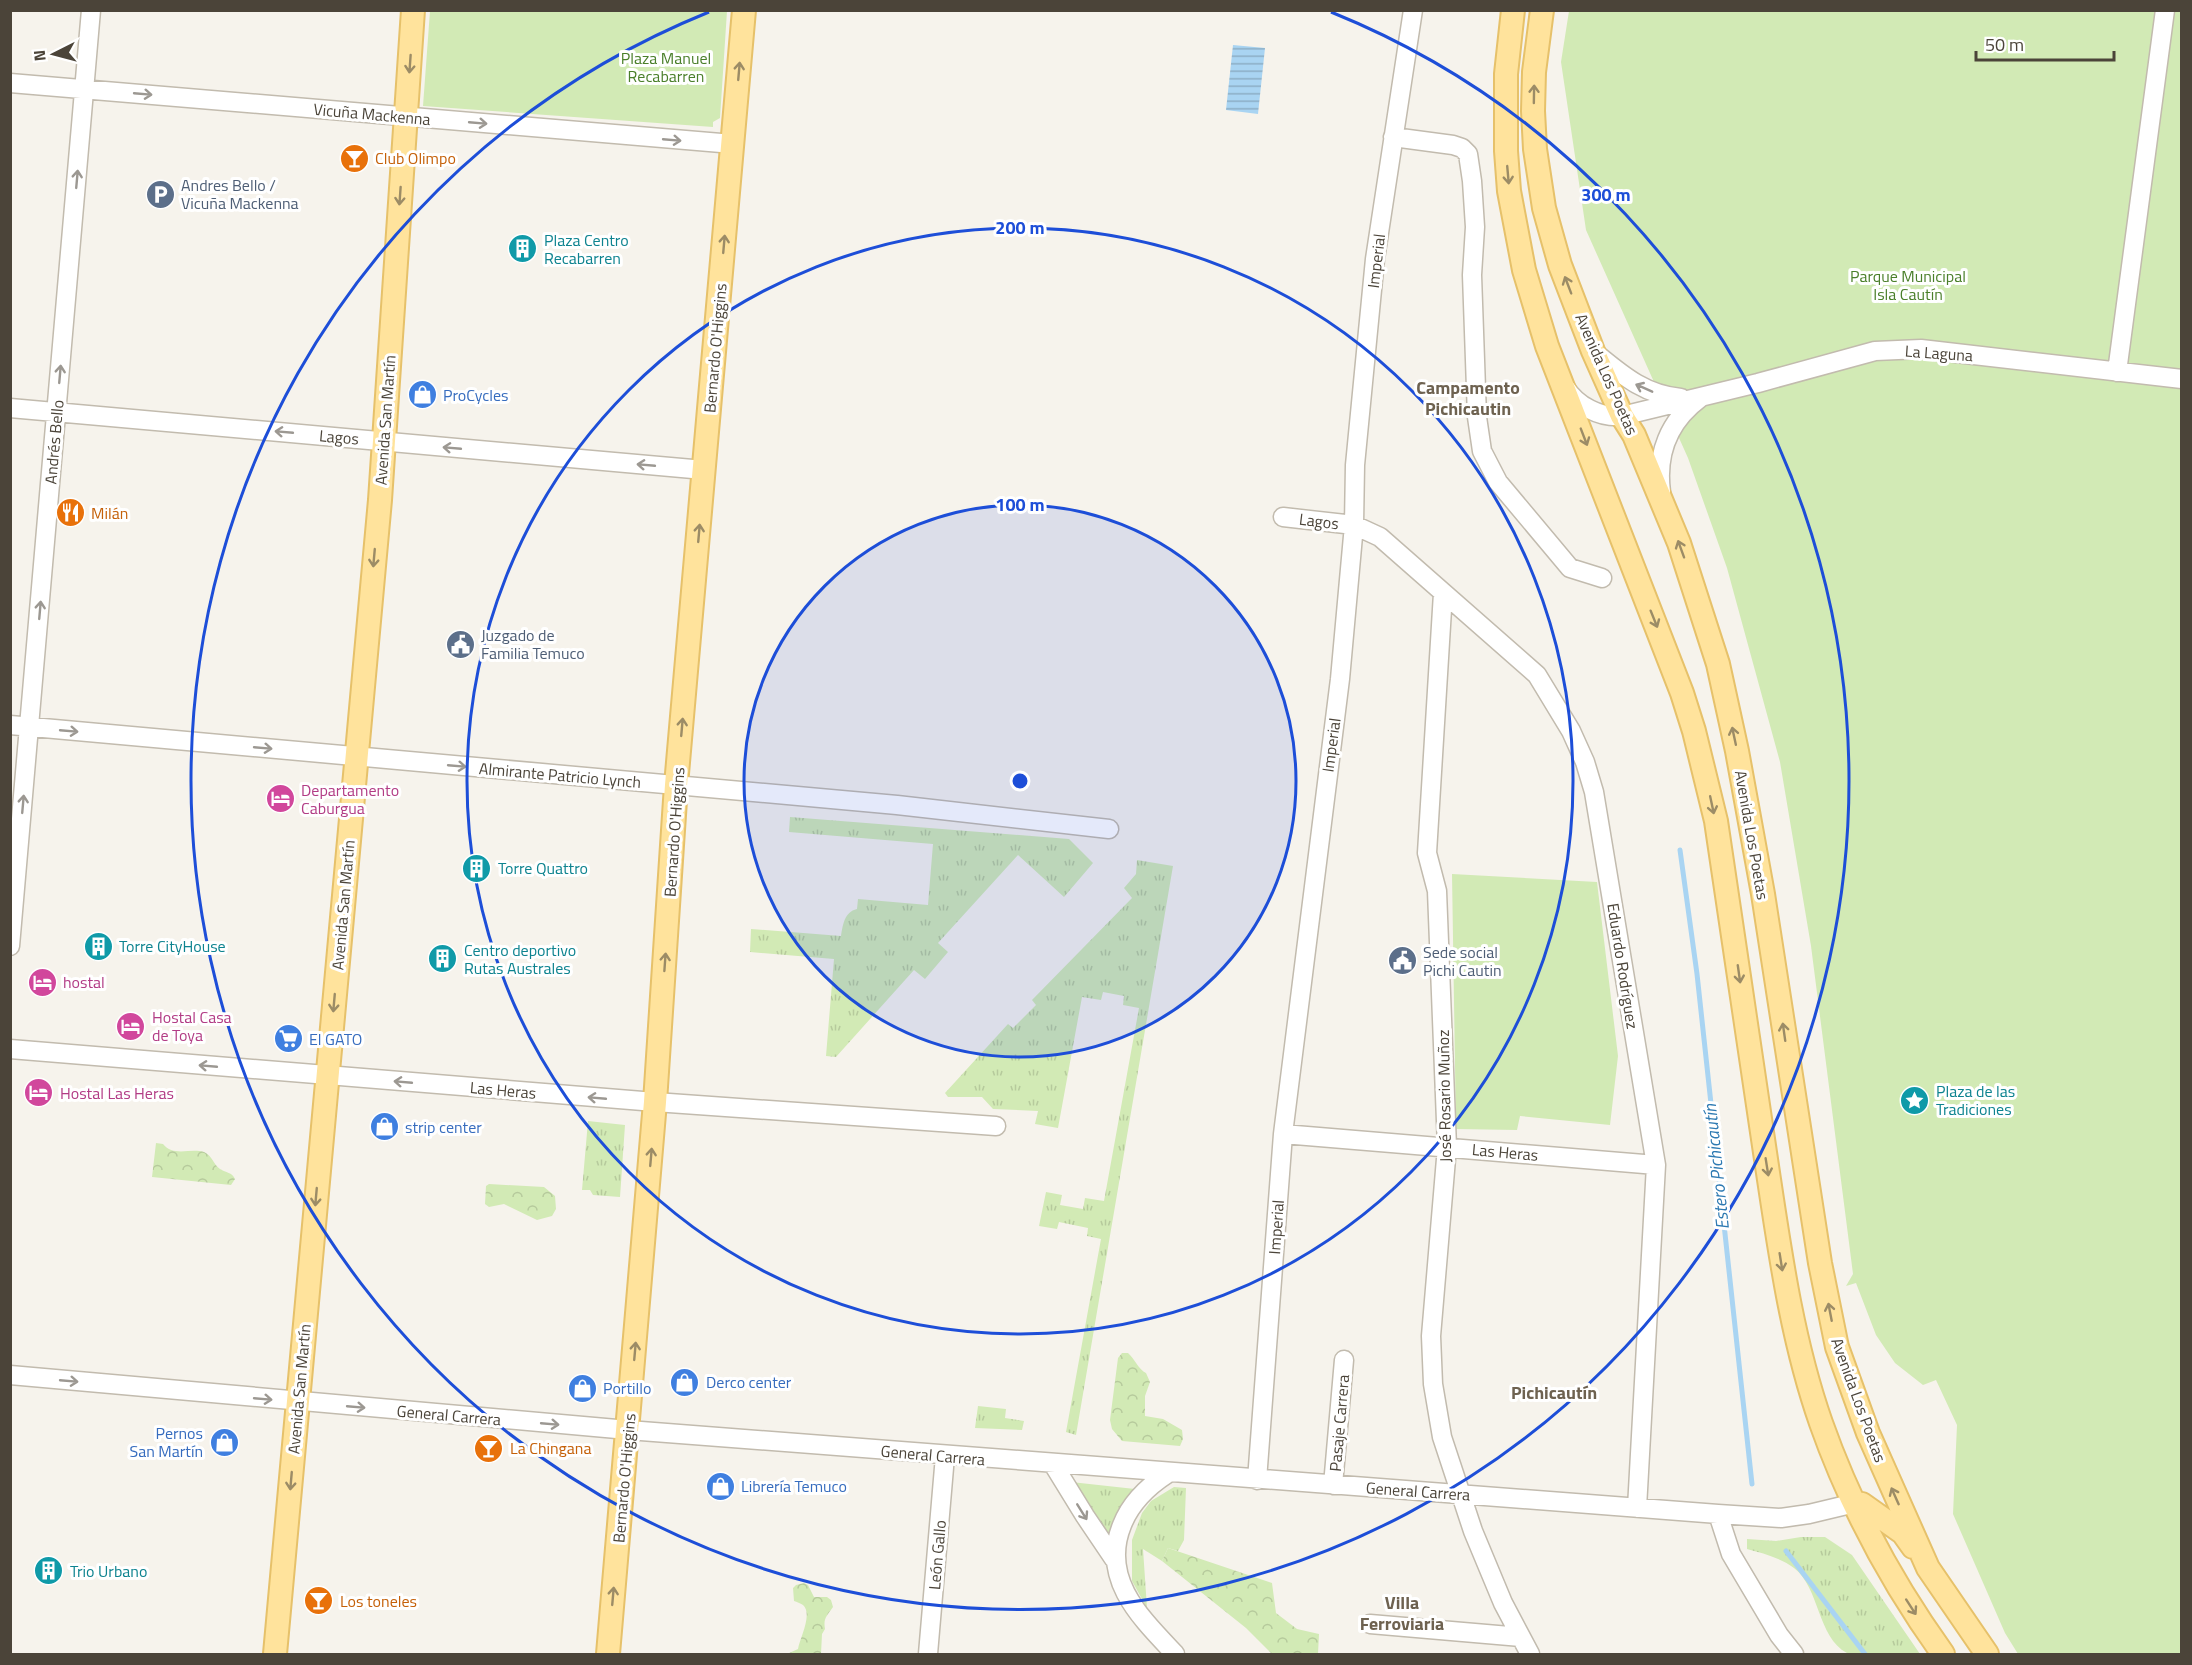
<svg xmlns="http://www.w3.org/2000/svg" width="2192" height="1665" font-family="'Titillium Web',sans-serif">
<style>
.grass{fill:url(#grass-tufts)}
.forest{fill:url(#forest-crowns)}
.park{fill:#d2eab5}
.water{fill:url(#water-rules)}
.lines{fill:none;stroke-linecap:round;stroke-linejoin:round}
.stream{stroke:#a9d4f2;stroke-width:5}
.minor-casing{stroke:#c2bbae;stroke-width:21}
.major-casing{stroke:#e6c16a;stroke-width:26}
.minor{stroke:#fff;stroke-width:18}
.major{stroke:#ffe39c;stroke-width:22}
.oneway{stroke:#9c8c66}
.oneway2{stroke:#9c9892}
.ring{fill:none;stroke:#1d4ed8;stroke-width:3}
.labels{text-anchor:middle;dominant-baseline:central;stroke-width:6;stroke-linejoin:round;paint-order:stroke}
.park-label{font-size:16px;fill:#4a7f2a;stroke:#fff}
.street-label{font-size:16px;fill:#4b4439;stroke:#fff}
.food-label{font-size:16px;fill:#c56008;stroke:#fff;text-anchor:start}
.service-label{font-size:16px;fill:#4e5e75;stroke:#fff;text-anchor:start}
.culture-label{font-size:16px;fill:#0d838f;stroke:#fff;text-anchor:start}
.shop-label{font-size:16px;fill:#366cbe;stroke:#fff;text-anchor:start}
.hotel-label{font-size:16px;fill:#b23c85;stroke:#fff;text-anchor:start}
.neighbourhood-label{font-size:18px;font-weight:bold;fill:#6e6250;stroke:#fff}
.water-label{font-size:18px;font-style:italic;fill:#2e7ab2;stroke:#fff}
.centre{fill:#1d4ed8;stroke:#fff;stroke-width:3}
.ring-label{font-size:18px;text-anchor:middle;font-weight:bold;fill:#1d4ed8;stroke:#fff;stroke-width:6;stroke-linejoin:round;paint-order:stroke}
</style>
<defs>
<pattern id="grass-tufts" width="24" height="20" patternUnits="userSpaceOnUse" patternTransform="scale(1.5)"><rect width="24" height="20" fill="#d2eab5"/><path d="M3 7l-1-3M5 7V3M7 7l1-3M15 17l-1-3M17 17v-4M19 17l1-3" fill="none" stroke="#b6ca9c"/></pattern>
<pattern id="forest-crowns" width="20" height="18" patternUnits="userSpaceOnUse" patternTransform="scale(1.5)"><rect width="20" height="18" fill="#d2eab5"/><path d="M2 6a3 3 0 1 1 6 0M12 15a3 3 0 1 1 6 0" fill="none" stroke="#b6ca9c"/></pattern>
<pattern id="water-rules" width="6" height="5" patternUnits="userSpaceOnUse" patternTransform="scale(1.5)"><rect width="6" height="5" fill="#a9d4f2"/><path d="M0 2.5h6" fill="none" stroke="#8caec5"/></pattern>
</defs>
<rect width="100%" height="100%" fill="#f6f3ec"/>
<path class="grass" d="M790,817l279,22 24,24 -29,34 -46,-42 -80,88 10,9 -23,27 -11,-9 -78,87 -10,-1 8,-97 -84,-7 1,-23 90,7c2,-11 3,-24 16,-27l1,-10 70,6 5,-61 -144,-12z
M1137,860l36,6 -97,569 -10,-3 35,-193 -14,-3 1,-8 -29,-6 -2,7 -18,-3 7,-34 16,3 -2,10 23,4 2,-11 19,3 35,-193 -16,-3 1,-9 -21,-4 -2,8 -19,-3 -24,131 -23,-4 3,-13 -45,-2 -11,-12h-34l-3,-4 63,-69 5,4 23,-23 -4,-5 100,-102 -8,-10 12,-14z
M588,1121l37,4 -5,72 -27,-2 -3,-5h-8z
M978,1406l28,3 -1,9 19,3 -2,9 -47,-2z
M1071,1482l64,7c-14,15 -22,31 -28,51z
M1174,1487l12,1 -2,52 -6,11 -10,-3 -6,13 -19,-12 4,59 -15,-27v-41l10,-27 9,-12z
M1801,1537h24l27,18 68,99c-13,1 -64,4 -73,-1 -30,-16 -27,-65 -53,-85 -13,-10 -32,-15 -47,-19v-10l29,2z"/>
<path class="forest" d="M156,1143l7,1c10,13 27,4 41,8 8,3 9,12 16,17 6,4 12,3 15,10l-4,6 -79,-8z
M489,1184l55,3 11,9 1,13 -4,7 -15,4 -33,-16 -15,3 -4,-3 1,-18z
M1122,1353h6c6,5 11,17 18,20l4,9 -5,14v20l18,3 19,11 1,9 -3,7 -58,-5 -10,-12 -2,-9 8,-62z
M1168,1548l104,35 4,30 21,16 22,5 -1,20h-46l-26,-26 -84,-67z
M804,1583l4,2 6,12h13l4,3 2,7c-6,9 -10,11 -8,22l-3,5 -1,20h-34l11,-5c2,-11 15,-35 5,-44 -3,-2 -6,-3 -9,-4l-1,-13 3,-3z"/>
<path class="park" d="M430,11h297l-7,107 -7,4v5l-290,-21z
M1569,11h612v1643h-163l-13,-21 -52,-119 4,-89 -21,-45 -13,5 -28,-22 -19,-28 -20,-52 -10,3 7,-12 -42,-328 -31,-184 -53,-194 -39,-110 -102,-228 -25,-168z
M1452,874l145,8 21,174 -8,69 -90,-9 -3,14 -61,-1z"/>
<path class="water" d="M1233,45l32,3 -7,66 -32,-4z"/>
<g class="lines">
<path class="stream" d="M1680,850l17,124 55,510
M1786,1551l79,103"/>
<defs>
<path id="minor" d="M10,83l723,61
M1393,137l60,8 9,3 6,6 4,27 3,46 -3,48 5,142 5,34 16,31 72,86 32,10
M1594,352c27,22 50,43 87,46
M2117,372l48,-362
M1565,387c12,19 35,31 57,29l136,-33 117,-32 46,-2 261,30
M10,408l694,62
M1661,492c-5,-38 8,-71 39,-94
M1283,517l71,8 26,12 157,138 34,56 14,31 9,30 62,373 -19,343
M1443,593l-16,260 10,38 10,256 -16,189 2,48 9,53 31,94 30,72 27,51
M10,725l887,80 212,24
M10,946l81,-936
M10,1049l645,53 341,24
M1283,1134l373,31
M10,1375l618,55 1090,84 63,4 28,-4 46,-11
M1053,1464l32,52 29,43
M1167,1474c-20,13 -36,28 -45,51 -22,54 19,93 53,129
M1257,1480l26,-346 57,-455 14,-154 1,-60 20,-206 38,-249
M1333,1485l11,-125
M1718,1514l13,40 48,81 15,19
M1370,1624l151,13
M928,1654l17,-198"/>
<path id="major" d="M1513,10l-7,64v77l3,40 15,79 23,76 135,347 12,38 22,90c18,115 33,230 51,345 13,87 25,174 54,257 29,82 71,160 122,231
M1542,10l-8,62 -1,39 2,38 9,59 16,57 33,86 29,65 12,19 45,108 39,121 19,87 26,143 57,369 17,84 31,86 60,135 59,86
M1855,1503l7,1 41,29 10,14
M275,1654l105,-1154 33,-490
M608,1654l47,-552 21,-317 68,-775"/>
</defs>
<use href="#minor" class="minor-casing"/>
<use href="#major" class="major-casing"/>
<use href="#minor" class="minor"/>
<use href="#major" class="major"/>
</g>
<defs><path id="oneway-shaft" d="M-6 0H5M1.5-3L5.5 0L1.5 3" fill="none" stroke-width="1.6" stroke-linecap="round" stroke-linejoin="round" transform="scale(1.5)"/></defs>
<g class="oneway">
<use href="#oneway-shaft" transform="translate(410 64) rotate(94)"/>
<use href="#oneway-shaft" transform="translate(739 71) rotate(-85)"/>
<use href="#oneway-shaft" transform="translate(1534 94) rotate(-89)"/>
<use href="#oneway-shaft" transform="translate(1508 175) rotate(85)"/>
<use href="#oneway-shaft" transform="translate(400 196) rotate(94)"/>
<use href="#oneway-shaft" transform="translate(724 244) rotate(-85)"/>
<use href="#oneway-shaft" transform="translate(1568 285) rotate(-111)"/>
<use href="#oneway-shaft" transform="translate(1584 437) rotate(69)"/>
<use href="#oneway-shaft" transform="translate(699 533) rotate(-85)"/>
<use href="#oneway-shaft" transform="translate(1681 549) rotate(-110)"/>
<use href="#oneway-shaft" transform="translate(374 558) rotate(95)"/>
<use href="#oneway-shaft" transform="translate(1654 619) rotate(68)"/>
<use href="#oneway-shaft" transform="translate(682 727) rotate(-85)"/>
<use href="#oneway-shaft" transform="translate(1734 736) rotate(-102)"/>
<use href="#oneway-shaft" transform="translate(1712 805) rotate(78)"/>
<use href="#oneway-shaft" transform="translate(665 962) rotate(-86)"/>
<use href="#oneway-shaft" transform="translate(1739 974) rotate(82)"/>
<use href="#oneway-shaft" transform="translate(334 1003) rotate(95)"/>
<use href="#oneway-shaft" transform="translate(1784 1032) rotate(-98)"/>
<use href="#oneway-shaft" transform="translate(651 1157) rotate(-85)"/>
<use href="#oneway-shaft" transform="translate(1767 1167) rotate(81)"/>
<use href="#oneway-shaft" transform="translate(316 1197) rotate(95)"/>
<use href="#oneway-shaft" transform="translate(1781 1262) rotate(81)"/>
<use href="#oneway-shaft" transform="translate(1830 1312) rotate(-101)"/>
<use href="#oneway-shaft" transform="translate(635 1351) rotate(-85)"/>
<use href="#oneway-shaft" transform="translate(291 1481) rotate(95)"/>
<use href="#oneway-shaft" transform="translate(1895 1496) rotate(-114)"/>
<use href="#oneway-shaft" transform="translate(613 1596) rotate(-85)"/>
<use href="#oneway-shaft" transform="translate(1911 1607) rotate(57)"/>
</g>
<g class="oneway2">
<use href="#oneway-shaft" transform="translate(143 94) rotate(5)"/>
<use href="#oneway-shaft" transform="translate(478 123) rotate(5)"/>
<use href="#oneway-shaft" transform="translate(672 140) rotate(5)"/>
<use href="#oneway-shaft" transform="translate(77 179) rotate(-85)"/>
<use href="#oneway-shaft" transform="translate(60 374) rotate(-85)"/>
<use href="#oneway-shaft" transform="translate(1644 388) rotate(-156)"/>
<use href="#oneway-shaft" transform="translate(284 432) rotate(-175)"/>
<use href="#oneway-shaft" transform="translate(452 448) rotate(-175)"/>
<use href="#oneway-shaft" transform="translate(646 465) rotate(-175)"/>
<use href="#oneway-shaft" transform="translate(40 610) rotate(-85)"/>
<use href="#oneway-shaft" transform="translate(69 731) rotate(5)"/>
<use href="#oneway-shaft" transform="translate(263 748) rotate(5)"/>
<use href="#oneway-shaft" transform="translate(457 766) rotate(5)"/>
<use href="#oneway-shaft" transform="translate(23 804) rotate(-85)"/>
<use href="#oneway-shaft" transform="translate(208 1066) rotate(-175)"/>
<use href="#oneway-shaft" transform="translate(403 1082) rotate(-175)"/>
<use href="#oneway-shaft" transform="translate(597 1098) rotate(-175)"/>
<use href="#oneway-shaft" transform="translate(69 1381) rotate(5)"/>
<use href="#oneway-shaft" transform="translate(263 1399) rotate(5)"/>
<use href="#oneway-shaft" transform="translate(356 1407) rotate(5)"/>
<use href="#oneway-shaft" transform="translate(550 1424) rotate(5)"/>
<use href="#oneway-shaft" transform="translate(1082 1512) rotate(58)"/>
</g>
<circle cx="1020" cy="781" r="276" fill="#1d4ed8" fill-opacity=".12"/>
<g class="ring">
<circle cx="1020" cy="781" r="276"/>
<circle cx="1020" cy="781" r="553"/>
<path d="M1331 12A829 829 0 1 1 709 12"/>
</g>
<defs>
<symbol id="bar-disc" viewBox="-11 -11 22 22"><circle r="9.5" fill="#e8710a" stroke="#fff"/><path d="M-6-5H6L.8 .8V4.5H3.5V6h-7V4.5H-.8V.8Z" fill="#fff"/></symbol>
<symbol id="parking-disc" viewBox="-11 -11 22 22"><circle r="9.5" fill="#5c6f8a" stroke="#fff"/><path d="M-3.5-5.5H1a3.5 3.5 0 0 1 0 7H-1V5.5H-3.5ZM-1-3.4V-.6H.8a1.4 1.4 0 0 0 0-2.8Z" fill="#fff"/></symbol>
<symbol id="building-disc" viewBox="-11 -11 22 22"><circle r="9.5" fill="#0f9aa8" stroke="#fff"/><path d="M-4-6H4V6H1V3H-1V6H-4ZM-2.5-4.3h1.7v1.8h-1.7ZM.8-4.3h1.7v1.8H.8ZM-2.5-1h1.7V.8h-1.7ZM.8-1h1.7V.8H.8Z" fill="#fff"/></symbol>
<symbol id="shop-disc" viewBox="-11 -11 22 22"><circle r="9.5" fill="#3f7fe0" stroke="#fff"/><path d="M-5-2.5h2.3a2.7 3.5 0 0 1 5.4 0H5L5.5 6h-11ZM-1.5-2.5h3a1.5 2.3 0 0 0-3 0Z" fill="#fff"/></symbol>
<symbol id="restaurant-disc" viewBox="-11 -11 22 22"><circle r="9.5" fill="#e8710a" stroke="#fff"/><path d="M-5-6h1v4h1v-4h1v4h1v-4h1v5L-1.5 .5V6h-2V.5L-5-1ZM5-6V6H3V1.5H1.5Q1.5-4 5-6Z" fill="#fff"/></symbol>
<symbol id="civic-disc" viewBox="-11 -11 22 22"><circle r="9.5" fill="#5c6f8a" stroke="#fff"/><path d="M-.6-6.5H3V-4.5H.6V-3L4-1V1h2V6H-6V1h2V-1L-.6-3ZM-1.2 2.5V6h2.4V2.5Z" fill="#fff"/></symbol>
<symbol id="hotel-disc" viewBox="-11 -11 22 22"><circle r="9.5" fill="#d1479c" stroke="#fff"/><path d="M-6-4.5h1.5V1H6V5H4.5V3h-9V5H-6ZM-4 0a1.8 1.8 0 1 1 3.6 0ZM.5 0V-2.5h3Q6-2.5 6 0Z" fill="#fff"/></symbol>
<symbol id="supermarket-disc" viewBox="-11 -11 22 22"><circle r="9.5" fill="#3f7fe0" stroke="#fff"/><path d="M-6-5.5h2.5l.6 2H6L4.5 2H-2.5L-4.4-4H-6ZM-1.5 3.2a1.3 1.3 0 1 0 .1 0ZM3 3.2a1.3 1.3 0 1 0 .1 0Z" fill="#fff"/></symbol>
<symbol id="sight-disc" viewBox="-11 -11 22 22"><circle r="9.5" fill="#0f9aa8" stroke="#fff"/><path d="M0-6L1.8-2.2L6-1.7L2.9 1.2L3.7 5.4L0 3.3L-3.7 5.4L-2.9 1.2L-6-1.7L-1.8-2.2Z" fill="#fff"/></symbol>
</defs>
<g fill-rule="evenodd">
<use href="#bar-disc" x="338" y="142" width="33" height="33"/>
<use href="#parking-disc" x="144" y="178" width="33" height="33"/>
<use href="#building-disc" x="506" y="232" width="33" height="33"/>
<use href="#shop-disc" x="406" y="378" width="33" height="33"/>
<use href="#restaurant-disc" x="54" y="496" width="33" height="33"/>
<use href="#civic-disc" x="444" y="628" width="33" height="33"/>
<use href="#hotel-disc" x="264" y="782" width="33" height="33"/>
<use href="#building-disc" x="460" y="852" width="33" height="33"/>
<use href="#building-disc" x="82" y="930" width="33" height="33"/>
<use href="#building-disc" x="426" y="942" width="33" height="33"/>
<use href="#civic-disc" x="1386" y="944" width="33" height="33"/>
<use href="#hotel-disc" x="26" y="966" width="33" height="33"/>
<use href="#hotel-disc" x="114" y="1010" width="33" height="33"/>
<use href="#supermarket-disc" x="272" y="1022" width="33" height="33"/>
<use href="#hotel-disc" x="22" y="1076" width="33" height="33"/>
<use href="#sight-disc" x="1898" y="1084" width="33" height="33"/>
<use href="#shop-disc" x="368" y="1110" width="33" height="33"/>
<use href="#shop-disc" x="668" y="1366" width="33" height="33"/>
<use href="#shop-disc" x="566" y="1372" width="33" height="33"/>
<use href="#shop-disc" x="208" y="1426" width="33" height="33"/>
<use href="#bar-disc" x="472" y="1432" width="33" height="33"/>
<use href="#shop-disc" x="704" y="1470" width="33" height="33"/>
<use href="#building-disc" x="32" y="1554" width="33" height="33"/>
<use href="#bar-disc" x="302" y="1584" width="33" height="33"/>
</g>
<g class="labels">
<g class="park-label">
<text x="666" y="58">Plaza Manuel<tspan x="666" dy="18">Recabarren</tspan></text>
<text x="1908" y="276">Parque Municipal<tspan x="1908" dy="18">Isla Cautín</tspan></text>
</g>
<g class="street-label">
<text transform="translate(372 114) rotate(5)">Vicuña Mackenna</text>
<text transform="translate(1376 261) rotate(-83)">Imperial</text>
<text transform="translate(715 348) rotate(-85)">Bernardo O'Higgins</text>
<text transform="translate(1939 353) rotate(4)">La Laguna</text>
<text transform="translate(1607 374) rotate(66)">Avenida Los Poetas</text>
<text transform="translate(385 420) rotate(-86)">Avenida San Martín</text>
<text transform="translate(339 437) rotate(5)">Lagos</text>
<text transform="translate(54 442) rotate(-85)">Andrés Bello</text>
<text transform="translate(1319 521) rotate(7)">Lagos</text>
<text transform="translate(1331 745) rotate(-82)">Imperial</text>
<text transform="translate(560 775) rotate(5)">Almirante Patricio Lynch</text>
<text transform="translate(674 832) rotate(-86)">Bernardo O'Higgins</text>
<text transform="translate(1752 835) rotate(80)">Avenida Los Poetas</text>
<text transform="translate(343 905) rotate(-85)">Avenida San Martín</text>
<text transform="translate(1623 966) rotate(81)">Eduardo Rodríguez</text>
<text transform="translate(503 1090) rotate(5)">Las Heras</text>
<text transform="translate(1444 1096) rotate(-91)">José Rosario Muñoz</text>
<text transform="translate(1505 1152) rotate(5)">Las Heras</text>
<text transform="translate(1276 1227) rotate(-86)">Imperial</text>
<text transform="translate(299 1389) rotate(-85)">Avenida San Martín</text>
<text transform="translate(1859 1400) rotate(70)">Avenida Los Poetas</text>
<text transform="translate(449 1415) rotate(5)">General Carrera</text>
<text transform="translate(1339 1423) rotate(-85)">Pasaje Carrera</text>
<text transform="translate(933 1455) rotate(5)">General Carrera</text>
<text transform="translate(624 1478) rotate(-85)">Bernardo O'Higgins</text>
<text transform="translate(1418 1491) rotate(4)">General Carrera</text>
<text transform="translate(937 1555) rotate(-85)">León Gallo</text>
</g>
<g class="food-label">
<text x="375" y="158">Club Olimpo</text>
<text x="91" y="513">Milán</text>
<text x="510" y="1448">La Chingana</text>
<text x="340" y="1601">Los toneles</text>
</g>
<g class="service-label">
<text x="181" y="185">Andres Bello /<tspan x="181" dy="18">Vicuña Mackenna</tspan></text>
<text x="481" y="635">Juzgado de<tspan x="481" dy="18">Familia Temuco</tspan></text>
<text x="1423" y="952">Sede social<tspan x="1423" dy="18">Pichi Cautin</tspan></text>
</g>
<g class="culture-label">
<text x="544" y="240">Plaza Centro<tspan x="544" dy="18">Recabarren</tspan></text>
<text x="498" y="868">Torre Quattro</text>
<text x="119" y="946">Torre CityHouse</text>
<text x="464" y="950">Centro deportivo<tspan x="464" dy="18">Rutas Australes</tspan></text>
<text x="1936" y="1091">Plaza de las<tspan x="1936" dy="18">Tradiciones</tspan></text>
<text x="70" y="1571">Trio Urbano</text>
</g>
<g class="shop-label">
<text x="443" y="395">ProCycles</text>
<text x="309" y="1039">El GATO</text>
<text x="405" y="1127">strip center</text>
<text x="706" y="1382">Derco center</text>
<text x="603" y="1388">Portillo</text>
<text x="203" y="1433" text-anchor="end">Pernos<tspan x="203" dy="18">San Martín</tspan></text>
<text x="741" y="1486">Librería Temuco</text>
</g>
<g class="hotel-label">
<text x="301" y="790">Departamento<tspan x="301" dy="18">Caburgua</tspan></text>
<text x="63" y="982">hostal</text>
<text x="152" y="1017">Hostal Casa<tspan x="152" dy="18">de Toya</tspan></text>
<text x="60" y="1093">Hostal Las Heras</text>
</g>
<g class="neighbourhood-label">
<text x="1468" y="387">Campamento<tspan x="1468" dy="21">Pichicautin</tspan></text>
<text x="1554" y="1392">Pichicautín</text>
<text x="1402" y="1602">Villa<tspan x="1402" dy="21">Ferroviaria</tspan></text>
</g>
<g class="water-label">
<text transform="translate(1716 1167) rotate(-96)">Estero Pichicautín</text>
</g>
</g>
<circle cx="1020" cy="781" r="9" class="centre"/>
<g class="ring-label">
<text x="1606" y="201">300 m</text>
<text x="1020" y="234">200 m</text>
<text x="1020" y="511">100 m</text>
</g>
<rect width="2192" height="1665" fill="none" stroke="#4b4439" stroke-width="24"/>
<g transform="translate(54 54) rotate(264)" stroke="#ffffff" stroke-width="4.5" paint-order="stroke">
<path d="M0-4.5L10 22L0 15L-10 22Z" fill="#4b4439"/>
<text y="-9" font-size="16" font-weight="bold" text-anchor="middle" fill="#4b4439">N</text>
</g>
<path d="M1976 51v9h138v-9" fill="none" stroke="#4b4439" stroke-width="3"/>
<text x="1985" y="51" font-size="18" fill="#4b4439" stroke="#ffffff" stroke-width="4.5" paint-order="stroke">50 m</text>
</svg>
